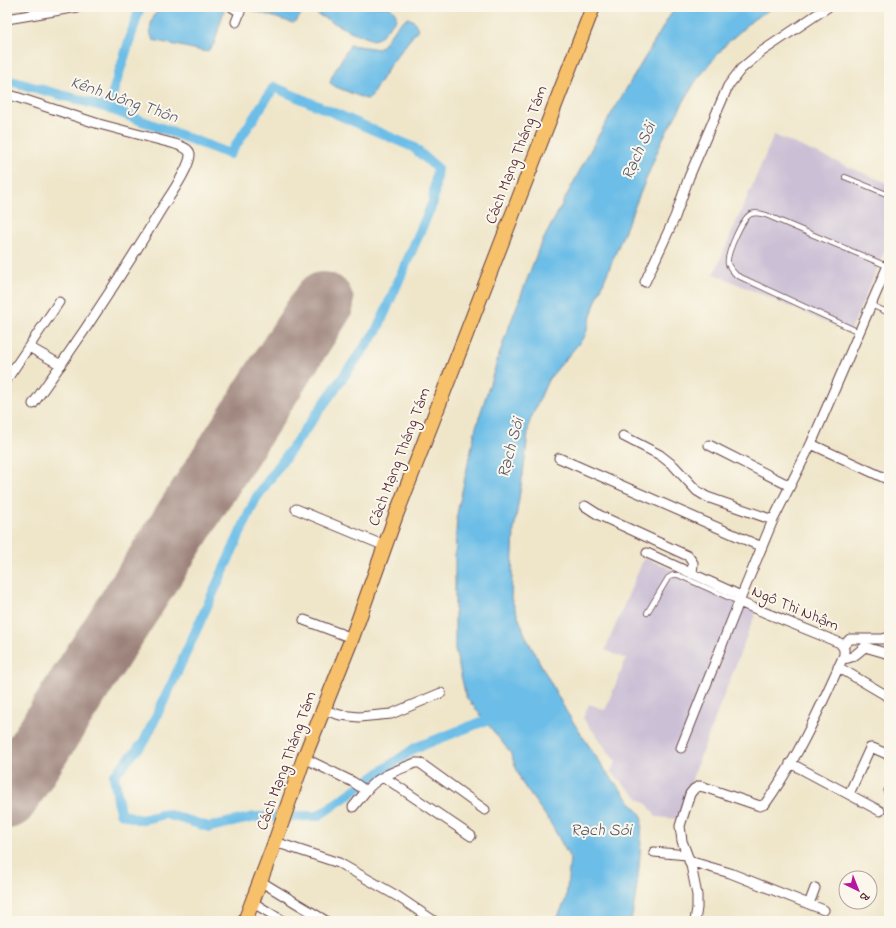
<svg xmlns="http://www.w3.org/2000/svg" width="896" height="928" font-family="'Indie Flower',sans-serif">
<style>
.industrial{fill:#cbbfd5}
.water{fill:#6cbde7;stroke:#5b6e89}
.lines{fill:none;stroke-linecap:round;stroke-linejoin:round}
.canal{stroke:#6cbde7;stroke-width:10}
.runway{stroke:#9c827a;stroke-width:62}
.service-casing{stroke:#633d43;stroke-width:6}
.minor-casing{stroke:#633d43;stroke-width:11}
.primary-casing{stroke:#633d43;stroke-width:16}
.service{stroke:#fff;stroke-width:4.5}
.minor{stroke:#fff;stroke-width:9}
.primary{stroke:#f6c16b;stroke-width:14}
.labels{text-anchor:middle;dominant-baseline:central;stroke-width:4;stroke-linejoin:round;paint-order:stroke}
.street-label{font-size:16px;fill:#4a1f2b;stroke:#fbf7ec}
.water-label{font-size:17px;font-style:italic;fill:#56566d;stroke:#fbf7ec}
</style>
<rect width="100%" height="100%" fill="#fbf7ec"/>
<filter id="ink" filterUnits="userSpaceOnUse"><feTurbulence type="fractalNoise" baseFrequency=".025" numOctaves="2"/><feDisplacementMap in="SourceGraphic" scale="8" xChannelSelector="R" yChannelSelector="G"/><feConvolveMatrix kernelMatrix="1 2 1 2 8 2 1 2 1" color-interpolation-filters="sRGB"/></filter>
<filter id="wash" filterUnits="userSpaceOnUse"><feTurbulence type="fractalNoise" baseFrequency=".012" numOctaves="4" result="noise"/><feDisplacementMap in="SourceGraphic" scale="16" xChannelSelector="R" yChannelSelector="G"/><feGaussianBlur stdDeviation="0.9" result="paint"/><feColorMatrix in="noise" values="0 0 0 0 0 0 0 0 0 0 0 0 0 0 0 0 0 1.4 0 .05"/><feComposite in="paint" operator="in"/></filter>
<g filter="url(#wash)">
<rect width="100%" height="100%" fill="#efe6ca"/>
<path class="industrial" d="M774,135l115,49v57l-39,91 -136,-58z
M644,558l95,39 20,7 -66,172 -13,43 -24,-2 -8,-12 -10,-7 -27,-26 5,-10 -33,-44 6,-14 16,6 21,-51 -21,-9z"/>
<path class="water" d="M160,7h65l-11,37 -7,8 -54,-12c-6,-12 -1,-22 7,-33z
M241,7h148c5,3 8,6 7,12l-17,19 -6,2 -23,-9 -43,-22c-6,2 -7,10 -14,14z
M675,7h99l-20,12 -28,25 -31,38 -32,56 -68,165 -10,33 -37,44 -19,43 -4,37 -11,70 -3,68 15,39 40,74 38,58 38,47c-1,36 -4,70 -11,105h-75l10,-22 4,-41 -20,-36 -28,-39 -12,-31 -44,-55 -11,-48v-91l2,-44 19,-87 28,-87 35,-92 58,-110z
M408,18l6,3 4,8 -28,36 -20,33 -4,1 -30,-12 -6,-4 2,-7 18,-31 29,4c9,-8 18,-27 29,-31z"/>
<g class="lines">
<path class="canal" d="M7,80l101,28 122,46 44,-67 139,60 24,21 -4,34 -56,128 -121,168 -82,181 -30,63 -30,33 6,38 20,7 26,-6 43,13 46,-10 63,-1 97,-68 82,-32
M108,108l32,-101"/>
<path class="runway" d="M7,798l316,-495"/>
</g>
</g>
<g filter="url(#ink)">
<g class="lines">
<defs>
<path id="service" d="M845,177l44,18
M871,305l18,8
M859,332l-123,-57c-3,-4 -6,-6 -8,-11 -2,-9 14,-46 23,-50 5,-2 11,0 15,1l121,51
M647,613l21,-35 5,-3h5l61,27"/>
<path id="minor" d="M232,7l8,5 -4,10
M7,19l71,-12
M7,94l92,30 76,20c5,2 14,4 15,10 1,12 -21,43 -28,54 -40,67 -83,132 -129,196
M645,282l30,-65 14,-40 39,-91 13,-17 20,-17 67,-45
M29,347l32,18
M7,379l52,-77
M623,436l37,19 14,11 23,25 10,6 66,23
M811,444l78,36
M709,445l81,41
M559,458l203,89
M585,506l14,9 89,41 5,7 -1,11
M296,509l89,37
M647,553l94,43
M304,620l48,18
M843,646l7,-7h33l6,-2
M842,659c13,-1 13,-5 23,-12l24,7
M838,667l51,30
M324,710l16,5 19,2 32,-3 50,-21
M681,748l58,-146
M304,758l49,24 13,9c11,-15 33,-21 49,-28h5l65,47
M790,763l90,48
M384,777l87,59
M889,793v-2
M849,794l21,-46h3l16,7
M353,807l13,-16
M275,842l64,21 58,33 37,25
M654,852l33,3
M689,861l41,12 94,37
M260,881l66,40
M252,902l31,19
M809,904l6,-16
M695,921l2,-13v-13l-6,-30 -9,-24 -2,-15 10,-32 4,-5 5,-3 5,1 53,18 3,1 5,-2c33,-46 56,-98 79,-149v-6l-4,-6 -101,-41 34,-82 38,-76 78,-181"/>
<path id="primary" d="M245,921l30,-79 29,-84 48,-120 44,-123 197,-508"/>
</defs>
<use href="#service" class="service-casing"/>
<use href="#minor" class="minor-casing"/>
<use href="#primary" class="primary-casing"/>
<use href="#service" class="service"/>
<use href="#minor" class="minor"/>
<use href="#primary" class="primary"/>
</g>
</g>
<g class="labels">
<g class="street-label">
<text transform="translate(517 155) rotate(-69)">Cách Mạng Tháng Tám</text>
<text transform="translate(400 457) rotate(-69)">Cách Mạng Tháng Tám</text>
<text transform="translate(795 609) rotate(23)">Ngô Thì Nhậm</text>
<text transform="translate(287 761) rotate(-70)">Cách Mạng Tháng Tám</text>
</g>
<g class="water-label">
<text transform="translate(124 100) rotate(19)">Kênh Nông Thôn</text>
<text transform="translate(639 151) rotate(-66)">Rạch Sỏi</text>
<text transform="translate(511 448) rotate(-75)">Rạch Sỏi</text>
<text x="601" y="830">Rạch Sỏi</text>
</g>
</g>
<rect width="896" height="928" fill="none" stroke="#fbf7ec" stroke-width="24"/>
<g transform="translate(858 890) rotate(137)"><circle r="19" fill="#fbf7ec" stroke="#b4a19f"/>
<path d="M0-3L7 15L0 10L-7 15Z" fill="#b5179e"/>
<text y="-6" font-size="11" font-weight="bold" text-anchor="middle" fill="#4a1f2b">B</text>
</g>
</svg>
